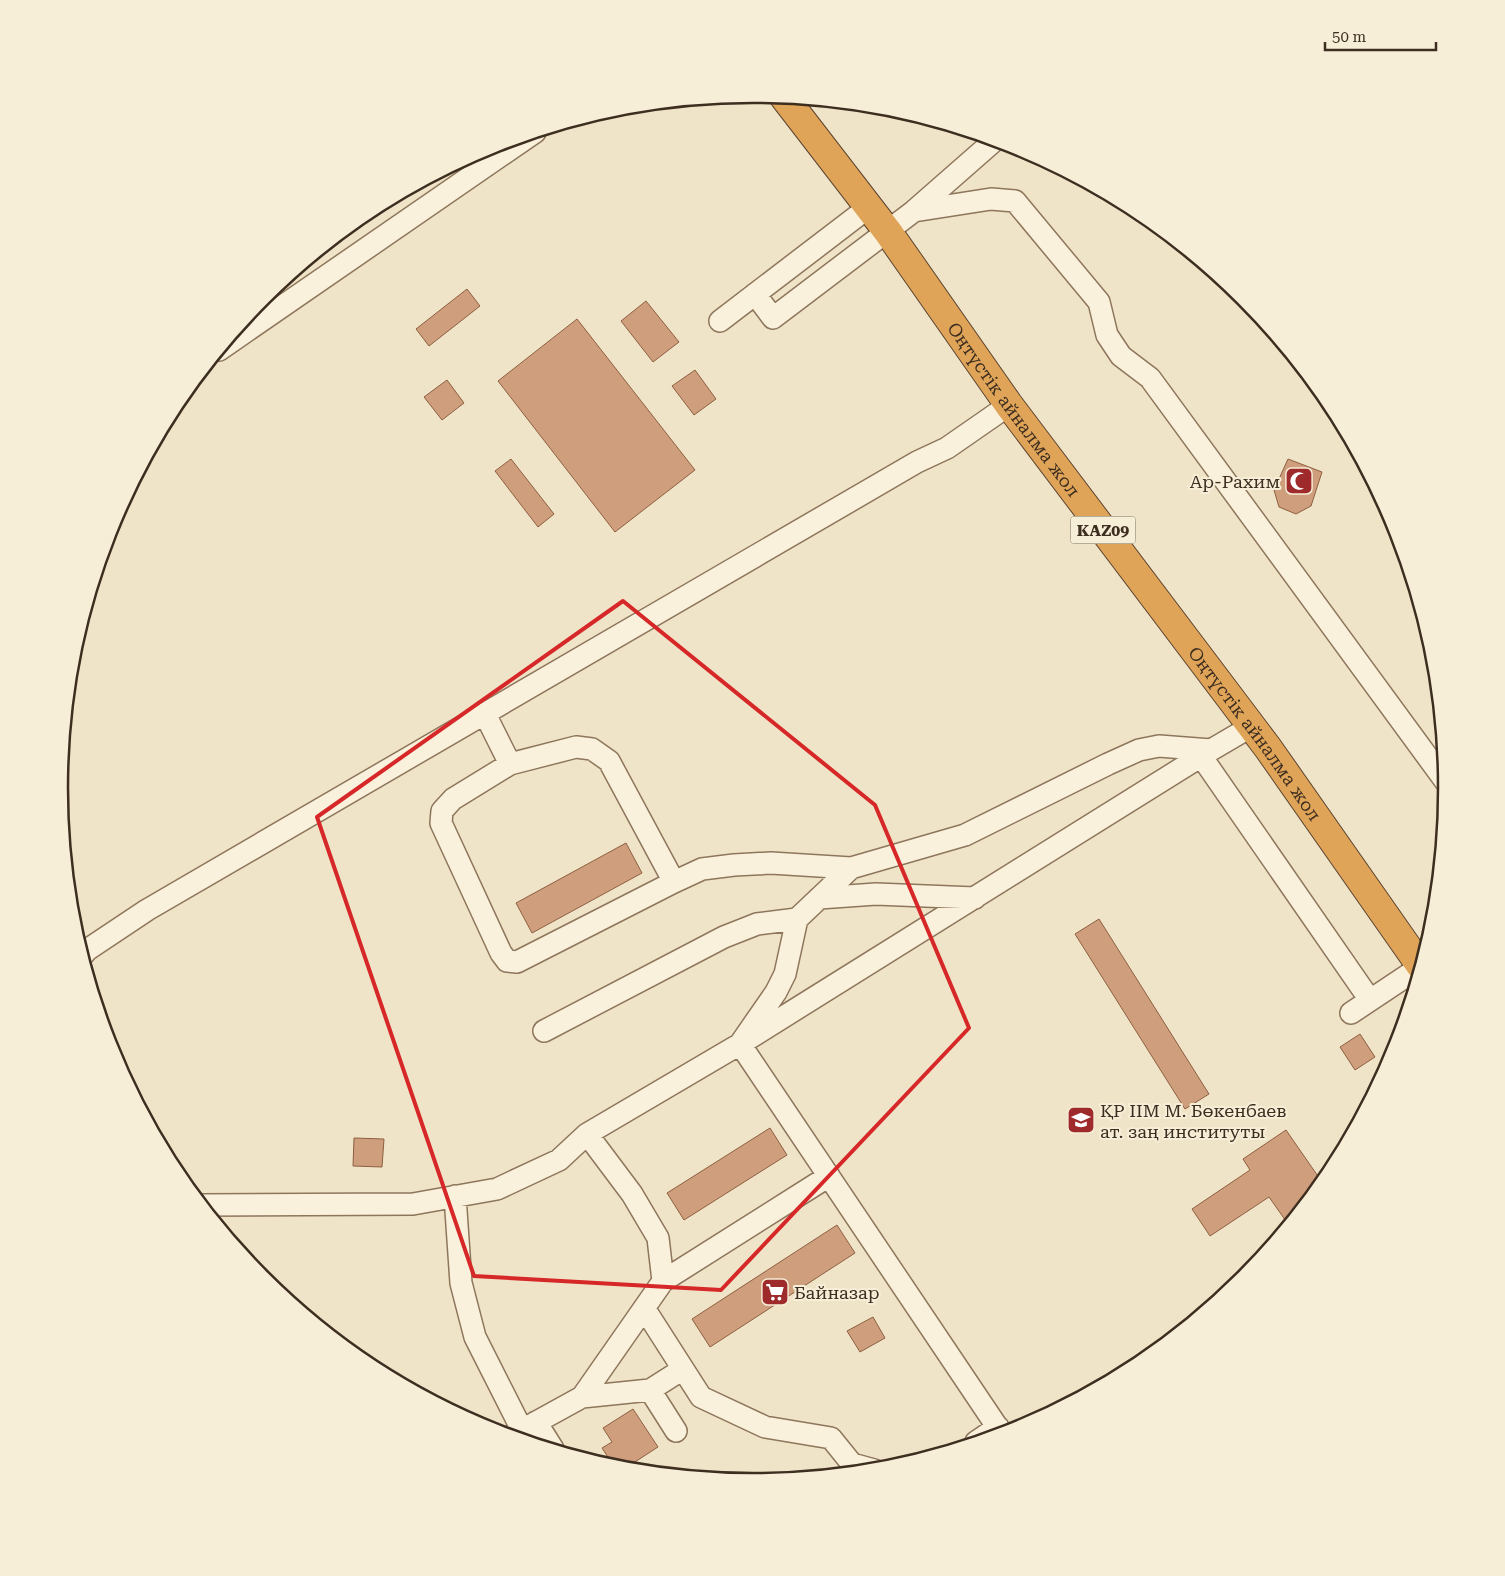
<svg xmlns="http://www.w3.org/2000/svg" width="1505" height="1576" font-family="'Roboto Serif',serif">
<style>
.building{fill:#cf9f7d;stroke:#8d5f41}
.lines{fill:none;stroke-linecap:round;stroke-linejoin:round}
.minor-casing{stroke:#8d765c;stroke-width:24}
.highway-casing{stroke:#5b4430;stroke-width:30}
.minor{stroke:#faf1dc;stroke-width:21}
.highway{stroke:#e0a458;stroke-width:28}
.marked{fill:none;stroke:#d62828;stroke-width:4;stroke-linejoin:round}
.labels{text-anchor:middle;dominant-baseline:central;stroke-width:4;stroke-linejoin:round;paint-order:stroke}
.shield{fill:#f7eed8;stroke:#756857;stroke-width:1}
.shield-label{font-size:16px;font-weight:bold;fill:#3d2e20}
.street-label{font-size:18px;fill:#3d2e20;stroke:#f7eed8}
.poi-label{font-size:18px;fill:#3d2e20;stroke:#f7eed8;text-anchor:start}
.rim{fill:none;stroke:#3d2e20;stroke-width:2.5}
</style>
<rect width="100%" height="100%" fill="#f0e4c8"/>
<path class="building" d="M467,289l13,17 -51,40 -13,-17z
M646,301l33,41 -26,20 -32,-41z
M577,319l118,151 -80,62 -117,-151z
M695,370l21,29 -22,16 -22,-29z
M447,380l17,23 -22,17 -18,-23z
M511,459l43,55 -16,13 -43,-56z
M1288,459l34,13 -11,34 -15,8 -17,-7 -5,-17z
M626,843l16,30 -110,60 -16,-30z
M1099,919l110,175 -24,15 -110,-175z
M1360,1034l15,23 -20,13 -15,-23z
M770,1128l17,27 -103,65 -17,-27z
M1286,1130l36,52 -34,42 -19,-27 -59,39 -18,-27 58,-39 -7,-11z
M354,1138l30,1 -2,28 -29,-1z
M837,1225l18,28 -145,94 -18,-28z
M873,1317l12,21 -25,14 -13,-21z
M633,1409l25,38 -34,22 -7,-1h-2l-13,-20 10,-6 -9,-14z"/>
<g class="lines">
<defs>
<path id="minor" d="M914,211l77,-12 24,2 84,101 8,33 14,21 29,22 296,404
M755,294l18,24 141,-107 81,-71
M720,321l149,-114
M219,350l316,-218
M485,714l25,50
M576,747l16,2 17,12 65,121 -157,80 -10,-1 -6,-8 -60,-130 1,-12 11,-12 57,-35z
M1201,756l169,244
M674,882l28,-13 32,-4 37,-2 80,5
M819,898l57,-4 99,4
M797,919l-12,55 -9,18 -36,52 262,390
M82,956l5,-6 60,-40 770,-448 30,-14 62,-43
M1351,1013l69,-46
M544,1031l180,-94 33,-13 40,-5 54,-51 114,-33 143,-71 31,-14 20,-4 52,4
M455,1196l6,87 14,54 47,93
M201,1205l212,-1 84,-15 62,-29 28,-26 153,-90 471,-294 41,-24
M663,1281l166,-105
M644,1308l57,89 64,30 66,11 21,26 22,6
M650,1390l33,-21
M582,1397l68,-7 26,41
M536,1422l17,27
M511,1436l71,-39 81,-116 -5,-43 -26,-44 -45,-60
M976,1442l22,-15"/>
<g id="highway">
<path id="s1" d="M784,97l104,135 121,173 259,343 152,217"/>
</g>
</defs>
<use href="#minor" class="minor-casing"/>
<use href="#highway" class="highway-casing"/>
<use href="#minor" class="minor"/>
<use href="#highway" class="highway"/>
</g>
<path class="marked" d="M623,601l252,204 94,223 -248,262 -247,-14 -157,-459z"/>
<defs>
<symbol id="mosque-square" viewBox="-11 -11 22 22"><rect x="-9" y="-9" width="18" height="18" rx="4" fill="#9e2a2b" stroke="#f7eed8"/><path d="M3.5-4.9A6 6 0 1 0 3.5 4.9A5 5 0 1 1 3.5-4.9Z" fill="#fff"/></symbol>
<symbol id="university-square" viewBox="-11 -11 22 22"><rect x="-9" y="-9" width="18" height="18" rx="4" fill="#9e2a2b" stroke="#f7eed8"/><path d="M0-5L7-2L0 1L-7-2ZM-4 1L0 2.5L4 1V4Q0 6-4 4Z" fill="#fff"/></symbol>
<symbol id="supermarket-square" viewBox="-11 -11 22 22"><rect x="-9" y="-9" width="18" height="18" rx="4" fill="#9e2a2b" stroke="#f7eed8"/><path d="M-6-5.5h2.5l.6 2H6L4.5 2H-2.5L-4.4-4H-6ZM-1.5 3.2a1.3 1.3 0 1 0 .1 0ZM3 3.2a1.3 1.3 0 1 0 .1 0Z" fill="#fff"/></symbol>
</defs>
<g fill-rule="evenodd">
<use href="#mosque-square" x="1283" y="465" width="32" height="32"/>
<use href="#university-square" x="1065" y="1104" width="32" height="32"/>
<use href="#supermarket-square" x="759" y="1276" width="32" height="32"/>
</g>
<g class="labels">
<rect class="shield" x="1070.5" y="516.5" width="65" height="27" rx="4"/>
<g class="shield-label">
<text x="1103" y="530">KAZ09</text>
</g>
<g class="street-label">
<text stroke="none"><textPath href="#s1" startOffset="388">Оңтүстік айналма жол</textPath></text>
<text stroke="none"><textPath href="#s1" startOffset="792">Оңтүстік айналма жол</textPath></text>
</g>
<g class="poi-label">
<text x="1280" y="481" text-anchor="end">Ар-Рахим</text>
<text x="1100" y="1110">ҚР ІІМ М. Бөкенбаев<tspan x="1100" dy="21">ат. заң институты</tspan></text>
<text x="794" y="1292">Байназар</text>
</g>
</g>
<path d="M0 0H1505V1576H0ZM68 788a685 685 0 1 1 1370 0a685 685 0 1 1-1370 0Z" fill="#f7eed8" fill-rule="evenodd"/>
<path class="rim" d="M68 788a685 685 0 1 1 1370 0a685 685 0 1 1-1370 0Z"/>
<path d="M1325 42v8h111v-8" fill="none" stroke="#3d2e20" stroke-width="2.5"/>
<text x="1332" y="42" font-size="15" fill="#3d2e20" stroke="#f7eed8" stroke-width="4" paint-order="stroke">50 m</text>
</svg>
